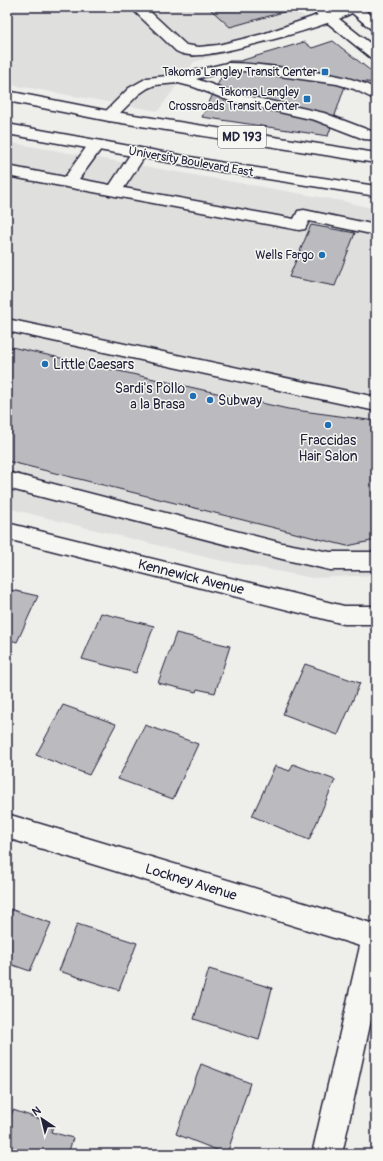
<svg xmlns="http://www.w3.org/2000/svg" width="383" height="1161" font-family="Pangolin,sans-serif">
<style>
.built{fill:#dfdfde}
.building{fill:#bbbbbf;stroke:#22223b}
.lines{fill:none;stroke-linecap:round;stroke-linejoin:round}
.minor-casing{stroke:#22223b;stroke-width:3}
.major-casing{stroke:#22223b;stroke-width:3}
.minor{fill:#f6f6f2;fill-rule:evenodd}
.major{fill:#f6f6f2;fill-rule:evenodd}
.poi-dot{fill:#1f6fb2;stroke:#f6f6f2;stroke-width:1.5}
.labels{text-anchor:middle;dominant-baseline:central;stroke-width:3;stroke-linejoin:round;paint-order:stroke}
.far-poi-label{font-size:12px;fill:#22223b;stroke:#f6f6f2;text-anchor:end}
.far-street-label{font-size:12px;fill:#22223b;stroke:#f6f6f2}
.shield{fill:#f6f6f2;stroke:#626272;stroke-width:1}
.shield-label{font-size:13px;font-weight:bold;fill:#22223b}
.poi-label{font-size:14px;fill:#22223b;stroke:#f6f6f2;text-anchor:start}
.street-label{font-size:14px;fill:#22223b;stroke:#f6f6f2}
</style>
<rect width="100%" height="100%" fill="#eeeeeb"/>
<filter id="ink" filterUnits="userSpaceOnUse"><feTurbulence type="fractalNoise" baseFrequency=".025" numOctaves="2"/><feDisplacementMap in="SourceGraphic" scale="8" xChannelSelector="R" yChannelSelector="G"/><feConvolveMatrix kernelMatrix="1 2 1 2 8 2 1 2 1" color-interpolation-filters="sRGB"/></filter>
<g filter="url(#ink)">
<path class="built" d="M7,7h286l22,19 -121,36 -36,49 -151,-27z
M7,142l335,59 34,8v366l-63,3 -100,-19 -206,-51z"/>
<path class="building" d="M208,7h74l5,4 -57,16z
M333,41l43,34v8l-29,-3 -19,56 -126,-19 27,-56h11l64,-19 8,6z
M311,225l44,8 -20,53 -46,-9z
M7,346l281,63 88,12v119l-29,6 -340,-85z
M7,589l31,7 -21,46 -10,-3z
M101,613l53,13 -18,47 -54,-14z
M176,633l54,13 -15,47 -18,-4 -1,3 -38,-9z
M305,664l55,19 -22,52 -55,-21z
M63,705l53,19 -27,51 -53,-20z
M145,725l53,19 -25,55 -55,-20z
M293,764l42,16 -26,60 -57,-24 23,-50 15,5z
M7,908l44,15 -21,48 -23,-8z
M77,924l60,19 -18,47 -60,-19z
M209,969l63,19 -13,52 -65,-21z
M201,1064l49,19 -23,71 -51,-20z
M13,1110l41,14 -3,8 22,6 -5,16h-61v-28z"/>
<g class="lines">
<defs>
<path id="minor" d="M130,7h15l41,38 13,2 19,-2 45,-11 78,-27h19c-10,15 -138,47 -160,48 -8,1 -17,0 -24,-4z
M227,63c22,0 43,3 65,6 29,4 58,6 84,20v11l-22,-11 -17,-5 -93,-13h-17l-31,8 43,15 85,19 47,18 5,-1v10l-12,-1 -49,-19 -85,-19 -36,-14 -16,-4 -23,2 -7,3 -9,6 -25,25 -5,2 -5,-2 -3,-3 28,-28 18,-10 30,-3z
M96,140l6,2 2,3 -25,34 31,6 23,-35 6,-2 6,2 2,3 -23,35 170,31 4,-8 6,-1 72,15v10l-67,-14 -4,8 -6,1 -292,-54v-10l58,11 25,-35z
M7,319l369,78v14l-369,-80z
M7,472l275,71 48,9h46v18h-46l-48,-11 -275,-71z
M7,523l337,83h32v18h-32l-337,-85z
M7,814l364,109 5,-2v76l-34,157h-30l48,-208 -353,-108z"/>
<path id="major" d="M308,7h16l52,41v11l-5,-1z
M345,7h16l15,12v11l-5,-1z
M7,91l102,20 267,42v10l-267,-42 -102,-20z
M7,124l217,39 152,23v10l-152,-24 -217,-38z"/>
</defs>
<use href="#minor" class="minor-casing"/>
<use href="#major" class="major-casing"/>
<use href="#minor" class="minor"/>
<use href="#major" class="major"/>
</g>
</g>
<g class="poi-dot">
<rect x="321" y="68" width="8" height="8" rx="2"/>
<rect x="303" y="95" width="8" height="8" rx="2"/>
<circle cx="322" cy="255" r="4"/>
<circle cx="45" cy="364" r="4"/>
<circle cx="193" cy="396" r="4"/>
<circle cx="210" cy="400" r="4"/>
<circle cx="328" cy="425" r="4"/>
</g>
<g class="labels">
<g class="far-poi-label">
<text x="317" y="72">Takoma Langley Transit Center</text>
<text x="299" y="92">Takoma Langley<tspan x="299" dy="14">Crossroads Transit Center</tspan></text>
<text x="314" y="255">Wells Fargo</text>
</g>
<g class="far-street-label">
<text transform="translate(191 162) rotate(10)">University Boulevard East</text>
</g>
<rect class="shield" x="218" y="126" width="48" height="22" rx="3"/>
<g class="shield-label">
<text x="242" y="137">MD 193</text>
</g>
<g class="poi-label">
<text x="53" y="364">Little Caesars</text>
<text x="185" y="388" text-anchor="end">Sardi's Pollo<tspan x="185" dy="16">a la Brasa</tspan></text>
<text x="218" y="400">Subway</text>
<text x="328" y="440" text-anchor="middle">Fraccidas<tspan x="328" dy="16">Hair Salon</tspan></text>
</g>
<g class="street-label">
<text transform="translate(191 577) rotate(14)">Kennewick Avenue</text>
<text transform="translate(191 882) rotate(17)">Lockney Avenue</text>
</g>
</g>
<rect width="383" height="1161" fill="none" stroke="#f6f6f2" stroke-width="24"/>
<rect x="12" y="12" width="359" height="1137" fill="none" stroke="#22223b" stroke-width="1.5" filter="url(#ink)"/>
<g transform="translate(42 1119) rotate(325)" stroke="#f6f6f2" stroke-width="3" paint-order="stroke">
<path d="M0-3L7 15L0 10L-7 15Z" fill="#22223b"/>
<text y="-6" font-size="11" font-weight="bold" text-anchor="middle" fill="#22223b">N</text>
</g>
</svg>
